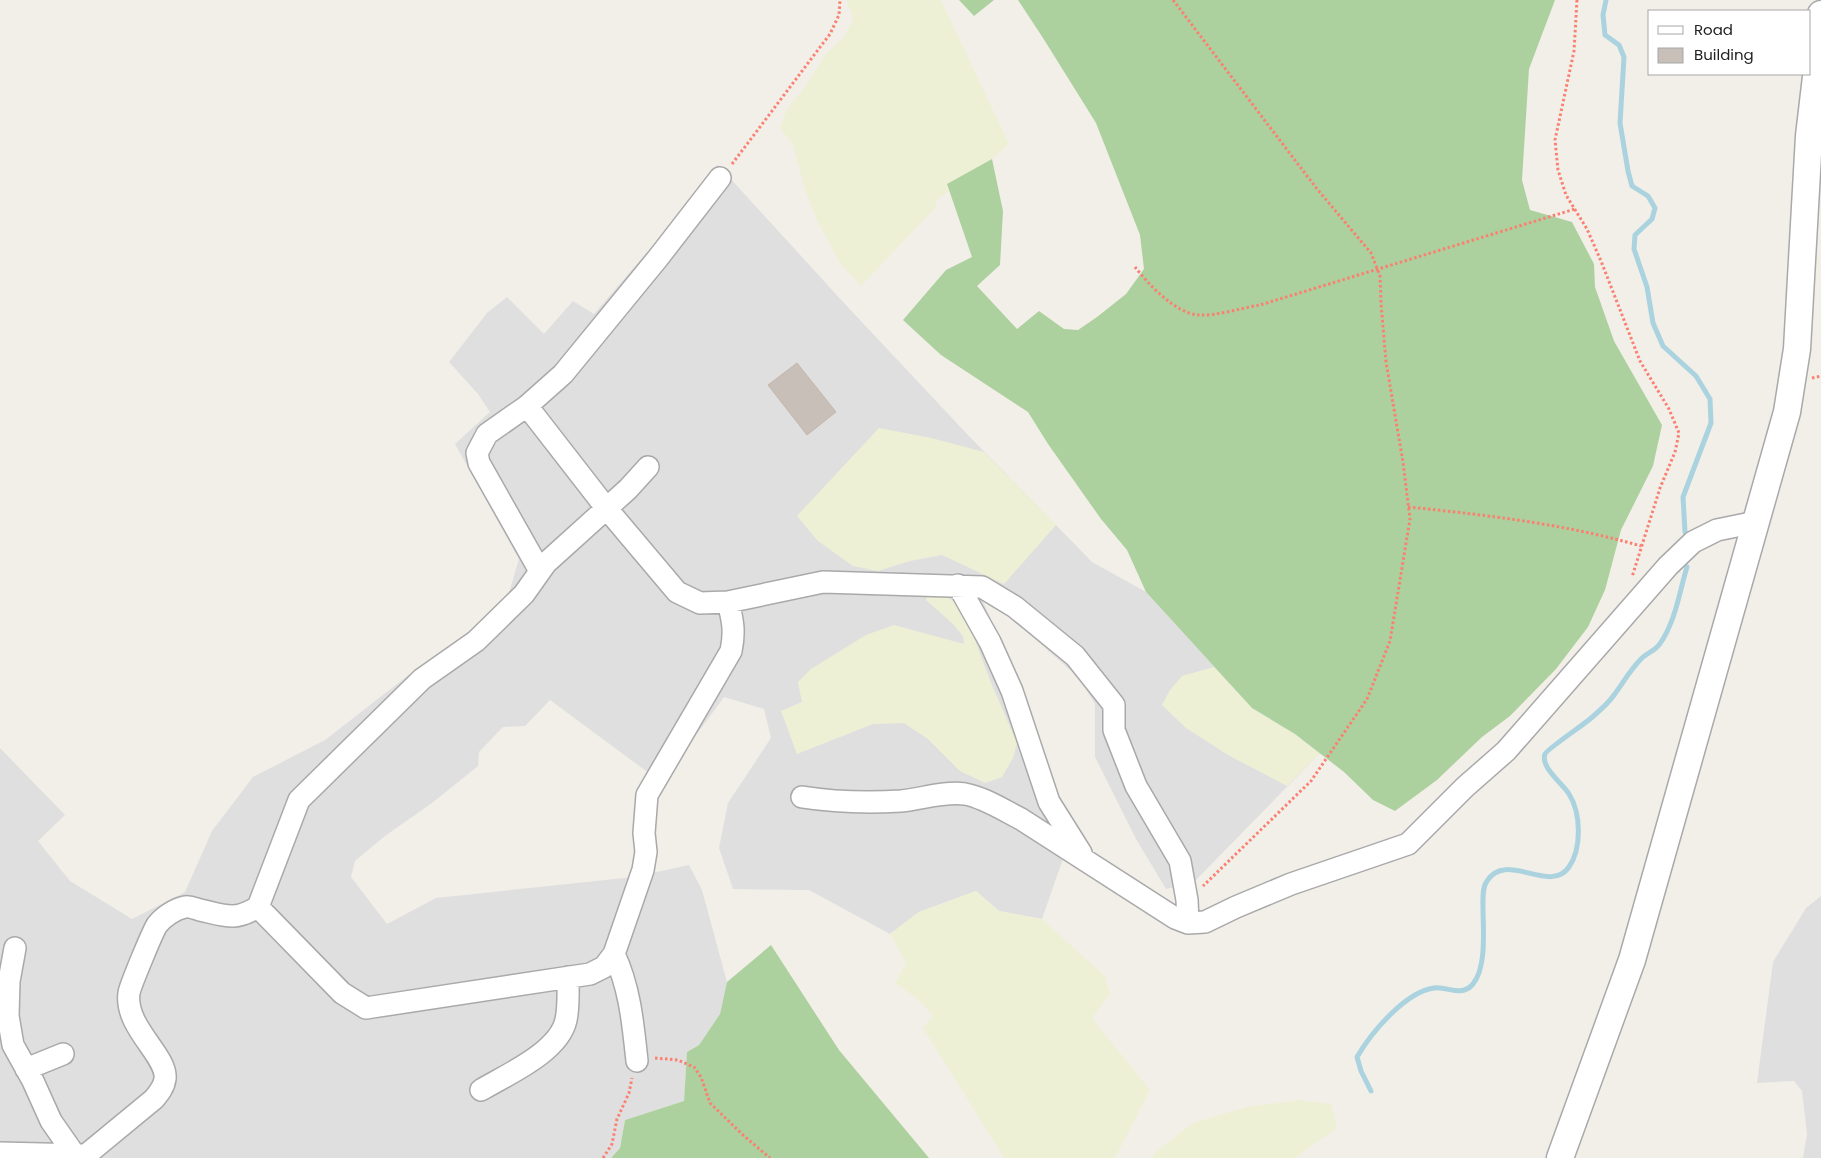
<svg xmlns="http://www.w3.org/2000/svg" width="1821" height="1158" font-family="Poppins,sans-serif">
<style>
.residential{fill:#e0dfdf}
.farmland{fill:#eef0d5}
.forest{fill:#add19e}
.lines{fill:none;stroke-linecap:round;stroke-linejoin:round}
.stream{stroke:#aad3df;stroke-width:5}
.building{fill:#c7bfb8;stroke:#c4b6ab}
.minor-casing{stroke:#a9a9a9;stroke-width:24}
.tertiary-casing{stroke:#a9a9a9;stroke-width:29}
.path{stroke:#fa8072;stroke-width:3;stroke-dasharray:2.5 2.5;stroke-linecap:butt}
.minor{stroke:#fff;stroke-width:21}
.tertiary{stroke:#fff;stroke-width:26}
</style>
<rect width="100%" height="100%" fill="#f2efe9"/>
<path class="residential" d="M718,165l126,138 123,131 125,128 54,30 106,116 42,26 26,19 -126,129 -28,7 -30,-50 -41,-82v-53l-16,-26 -90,-80 -7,1 27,62 45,128 19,41 -31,89 -43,-8 -23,-20 -57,21 -29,22 -81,-44 -76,-1 -14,-41 9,-45 43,-65 -7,-29 -40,-12 -41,56 -18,32 -115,-85 -25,26 -22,1 -24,25 -1,14 -46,37 -47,33 -30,25 -4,16 36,47 49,-26 198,-21 55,-12 13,25 25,92 -7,32 -21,31 -12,7 -3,49 -59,19 -5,28 -9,10h-611v-410l65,67 -27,26 32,40 62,38 53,-27 27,-61 41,-54 72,-37 90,-70 61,-42 33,-35 10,-34 -64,-115 35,-32 -12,-18 -29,-32 38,-49 20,-16 37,37 29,-33 21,13 73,-85z
M1821,896v262h-18l4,-24 -5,-43 -8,-10 -37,2 16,-121 33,-54z"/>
<path class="farmland" d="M847,0h94l68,144 -17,15 -44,25 2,6 -15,11 2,5 -76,80 -21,-23 -23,-42 -12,-32 -12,-44 -13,-17 6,-17 24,-31 15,-25 19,-18 9,-18z
M879,428l52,10 53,14 72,73 -52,59 -62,-29 -32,6 -32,10 -25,-5 -35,-25 -21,-25z
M929,592h10l14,9 15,21 23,61 26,60 -4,15 -11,19 -17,6 -25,-12 -32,-32 -24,-16 -31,1 -76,30 -16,-43 21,-9 -4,-20 13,-13 55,-34 28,-10 70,19 -1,-8 -10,-12 -27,-24z
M1214,667l38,41 42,26 26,19 -33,33 -59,-31 -42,-27 -24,-23 8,-15 12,-14z
M976,891l23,20 43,8 63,57 5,18 -18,24 58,72 -35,68h-111l-81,-130 10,-12 -15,-17 -23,-16 11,-20 -16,-29 29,-22z
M1299,1100l32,4 6,24 -42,30h-144l6,-7 36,-28 54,-16z"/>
<path class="forest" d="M959,0h35l-20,16z
M1018,0h537l-26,69 -7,111 8,30 42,12 22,42 1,23 19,54 48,84 -9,41 -32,64 -16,60 -17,37 -32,42 -46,47 -28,21 -45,43 -42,31 -22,-11 -29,-28 -49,-38 -43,-26 -106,-116 -19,-42 -26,-31 -53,-75 -20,-32 -87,-57 -38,-35 43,-50 26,-13 -25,-73 45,-25 11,52 -3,54 -23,21 40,43 22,-18 25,18 14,1 19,-13 29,-23 18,-25 -4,-34 -44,-112 -53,-85z
M771,945l68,105 90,108h-318l9,-10 5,-28 59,-19 3,-49 12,-7 21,-31 7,-32z"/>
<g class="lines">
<path class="stream" d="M1606,0l-3,15 2,20 14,10 5,12 -4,66 8,48 4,15 16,10 7,12 -3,11 -17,16 -1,14 13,38 6,36 10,23 33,30 14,23 1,24 -28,74 2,35
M1371,1091l-10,-20 -4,-14c14,-24 48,-65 77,-69 14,-2 27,10 39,-4 14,-17 10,-55 10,-77 0,-8 -1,-19 4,-26 19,-31 63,14 82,-14 13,-19 12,-54 0,-73 -6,-10 -29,-27 -24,-40 1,-4 38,-29 45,-35 8,-7 18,-15 24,-24 9,-12 16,-25 27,-36 4,-5 11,-7 15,-11 6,-5 11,-16 14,-23 8,-18 11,-39 17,-58"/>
</g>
<path class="building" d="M797,363l39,49 -29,23 -39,-50z"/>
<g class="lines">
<defs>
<path id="minor" d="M527,406l80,103 70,83 23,11 28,-1 95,-20 159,5 33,20 60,49 39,49v25l22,56 44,75 7,39 1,23
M540,571l-61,-108 -2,-10 10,-19 40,-28 36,-32 95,-116 62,-80
M958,585l32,57 22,49 37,111 32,51
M802,797c32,5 66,6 99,4 21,-2 43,-10 64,-7 18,3 40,17 56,25l154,99 13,5 17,-1 31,-15 55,-23 117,-40 57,-57 41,-36 162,-185 25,-24 24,-12 39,-8
M258,907l84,86 24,15 224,-34 14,-7 10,-13 29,-84 3,-18 -2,-19 3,-38 84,-144c4,-19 2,-30 -3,-49
M15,948l-6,33 -1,35 5,29 20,36 18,40 23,33
M614,954c16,34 19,70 23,107
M26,1069l37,-15
M481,1090c27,-16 78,-38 85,-70 3,-14 2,-29 2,-43
M0,1153l84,2
M86,1155l68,-56c5,-6 10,-12 11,-20 3,-23 -41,-52 -36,-86 1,-7 24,-62 28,-68 6,-8 18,-16 28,-18 5,-1 11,2 15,3 27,6 34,11 58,-3l41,-107 123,-121 54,-38 48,-47 22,-31 82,-74 20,-22"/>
<path id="tertiary" d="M1560,1158l72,-198 155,-548 10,-63 12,-213 11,-93 1,-29"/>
</defs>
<use href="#minor" class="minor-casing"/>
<use href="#tertiary" class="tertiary-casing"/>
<path class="path" d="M1173,0l144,189 54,64 9,23 1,27 5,59 17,100 7,57 -20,122 -23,58 -56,82 -108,105
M1577,0l-3,51 -19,89 3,30 8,25 21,34 14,32 39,100 29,48 10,24 -4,19 -15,36 -28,89
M732,164l98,-130 9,-19 1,-15
M1135,267c13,17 41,47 64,48 18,1 42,-7 61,-10l315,-96
M1812,378l9,-2
M1408,507c79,8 157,17 233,39
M655,1058l23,2 16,7 7,10 9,26 34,33 26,22
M603,1158l9,-14 5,-25 12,-26 3,-15"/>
<use href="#minor" class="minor"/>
<use href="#tertiary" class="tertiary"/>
</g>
<rect x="1648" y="10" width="162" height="65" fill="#ffffff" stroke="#a7a7a7"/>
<rect x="1658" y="26" width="25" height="8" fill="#ffffff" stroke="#a7a7a7"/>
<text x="1694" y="35" font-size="15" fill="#222222">Road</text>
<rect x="1658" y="48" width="25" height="15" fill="#c7bfb8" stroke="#a7a7a7"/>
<text x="1694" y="60" font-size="15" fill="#222222">Building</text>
</svg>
